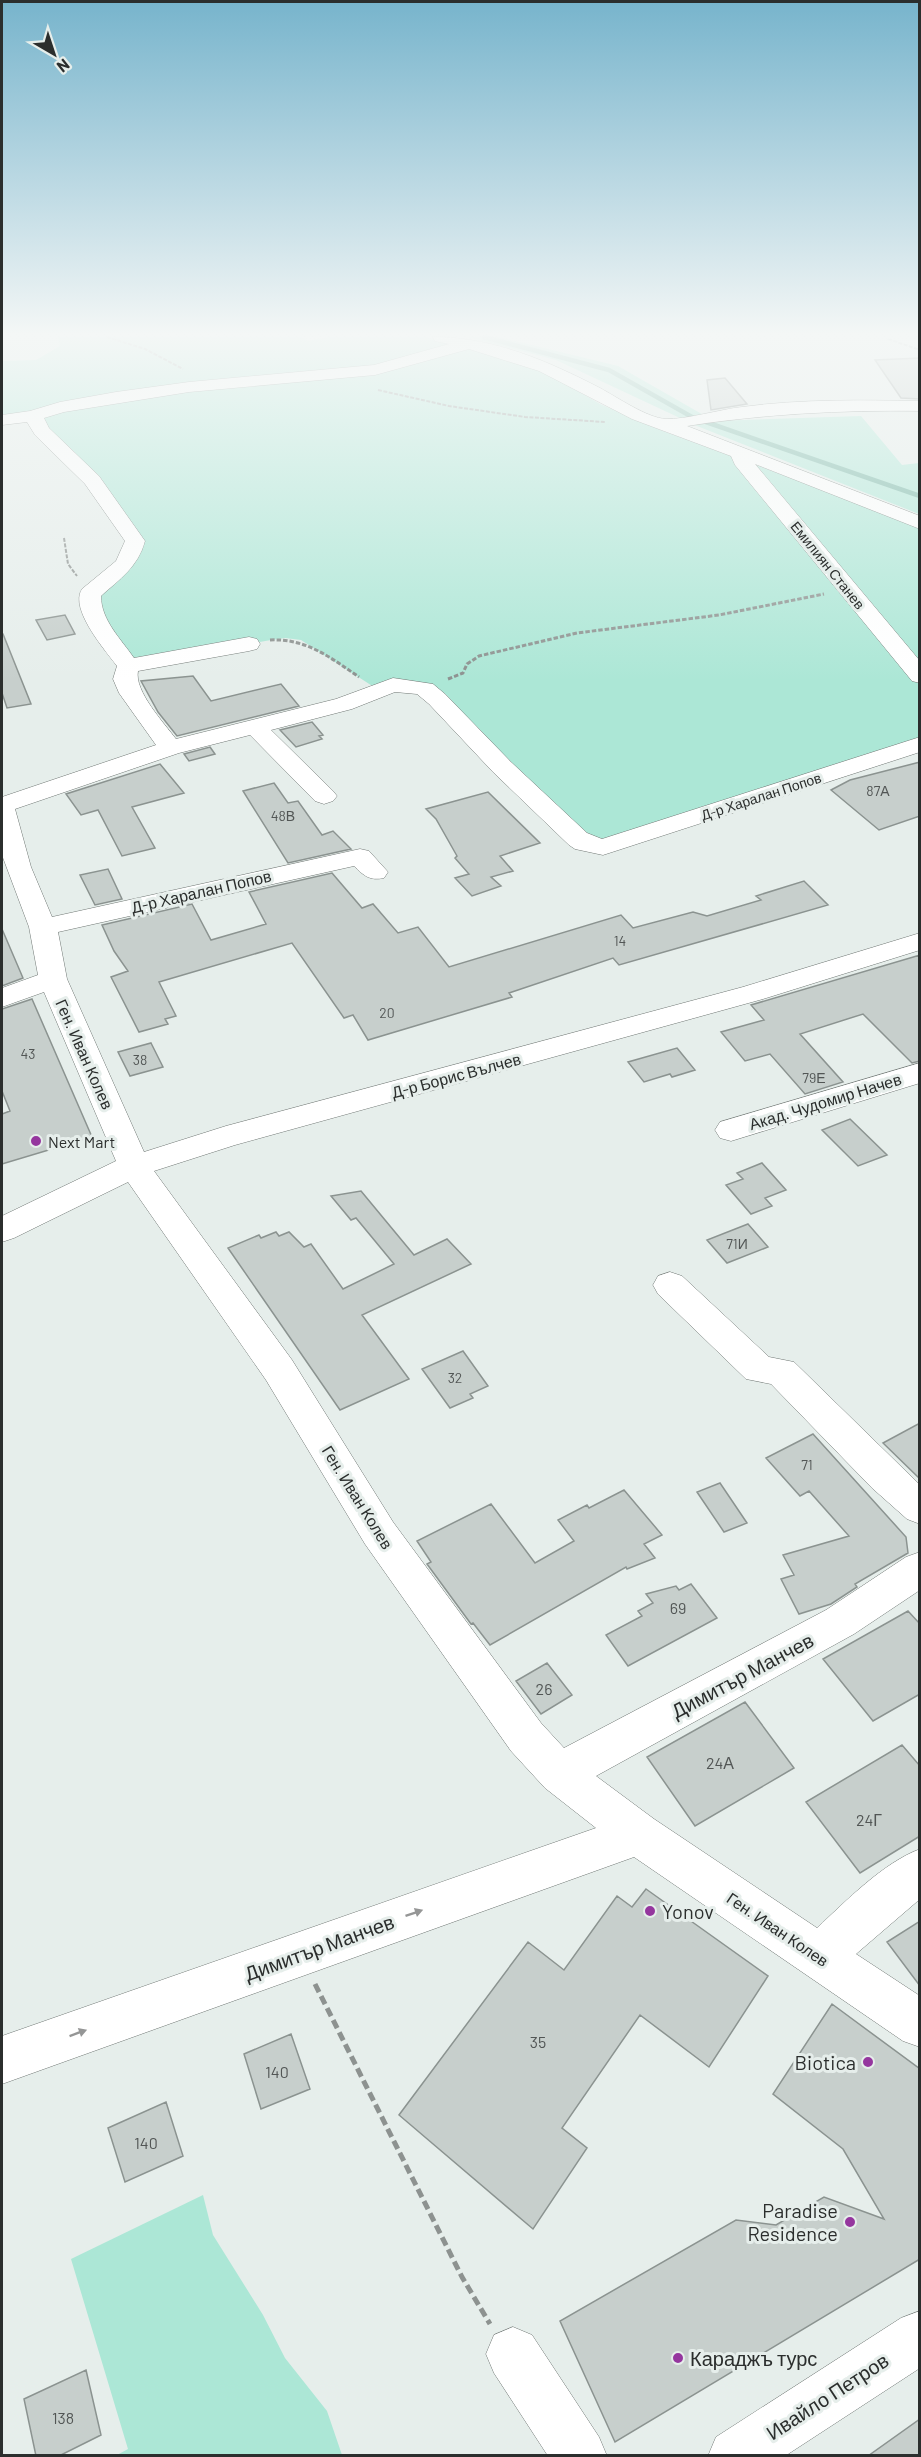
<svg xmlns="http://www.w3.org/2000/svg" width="921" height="2457" font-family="Barlow,sans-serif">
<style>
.green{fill:#ace7d6}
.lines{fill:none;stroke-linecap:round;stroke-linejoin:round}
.stream{stroke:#6fb3a1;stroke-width:4.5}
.building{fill:#c7cfcc;stroke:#8b9390;stroke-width:1.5}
.minor-casing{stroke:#717875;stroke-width:1}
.path-far2{stroke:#8d9290;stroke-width:2;stroke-dasharray:4 1.5;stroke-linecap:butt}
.path-far1{stroke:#8d9290;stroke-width:3;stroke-dasharray:4.5 2;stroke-linecap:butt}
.path{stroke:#8d9290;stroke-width:5;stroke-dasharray:9 4.5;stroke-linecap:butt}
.minor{fill:#fff;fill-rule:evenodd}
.oneway{fill:#959696}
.poi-dot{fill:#95369e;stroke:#e6eeeb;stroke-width:2}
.labels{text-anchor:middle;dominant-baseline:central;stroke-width:6;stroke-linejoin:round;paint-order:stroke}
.far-street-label{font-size:14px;fill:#2b2e2d;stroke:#e6eeeb}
.number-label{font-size:14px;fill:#525655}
.street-label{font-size:16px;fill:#2b2e2d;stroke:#e6eeeb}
.poi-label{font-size:16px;fill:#2b2e2d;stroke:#e6eeeb;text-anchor:start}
.near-number-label{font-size:16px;fill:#525655}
.near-street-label{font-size:20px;fill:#2b2e2d;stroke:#e6eeeb}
.near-poi-label{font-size:20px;fill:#2b2e2d;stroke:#e6eeeb;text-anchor:start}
</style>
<rect width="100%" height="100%" fill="#e6eeeb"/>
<path class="green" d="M58,337h244l6,4 20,-4h98l78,19 37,13 59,35 63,27 256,94v219l-326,102 -168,-157h-48l-76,-49 -16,-2 -14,2 -143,26 -40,-63 47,-62 -101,-128 -32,4v-56l34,-1 24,-14z
M467,337h32l119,29 96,55 147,-5 41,49 17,-2v51l-222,-88 -141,-66z
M203,2195l10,40 50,80 22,43 42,53 15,44h-225l11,-6 -57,-190z"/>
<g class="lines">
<path class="stream" d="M484,337l125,33 83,47
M703,421l217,75"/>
</g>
<path class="building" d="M920,358v41l-19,-1 -26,-38z
M725,378l22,26 -36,6 -4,-30z
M65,615l10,19 -28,6 -11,-20z
M2,634h1l28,70 -24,4 -5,-15z
M193,676l18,25 70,-17 18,22 -122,30 -19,-24 -17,-31z
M312,722l11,13 -4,1 3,3 -26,8 -16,-17z
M210,747l5,7 -26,7 -5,-7z
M920,762v54l-41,14 -48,-40 19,-10z
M160,764l24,29 -52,14 23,41 -33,8 -24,-46 -17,5 -15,-21z
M274,783l14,20 10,-2 24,34 11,-4 18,18 -63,14 -45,-72z
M488,792l52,51 -40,13 13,15 -22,6 10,9 -29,10 -17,-18 14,-4 -14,-16 2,-2 -21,-37 -10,-10z
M108,869l14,30 -27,6 -15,-30z
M332,873l30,35 11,-4 25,29 20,-6 31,40 172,-52 12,13 60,-16 14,4 54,-16 -5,-4 48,-15 24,24 -209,60 -6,-7 -104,35 3,4 -144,43 -15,-25 -9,3 -52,-75 -133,39 17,34 -11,3 3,5 -29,8 -28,-55 17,-6 -14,-20 -12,-26 90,-21 19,36 55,-16 -17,-32z
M2,929l21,49 -21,8z
M920,955v106l-8,2 -49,-49 -63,20 43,48 -38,12 -35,-40 -25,7 -24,-29 43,-12 -13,-15z
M32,999l60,138 -90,27v-50l8,-3 -8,-20v-82z
M151,1043l12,24 -33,9 -12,-24z
M677,1048l18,22 -23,7 -2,-3 -26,8 -16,-20z
M850,1119l37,36 -29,11 -36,-36z
M762,1163l24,27 -21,8 7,8 -21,8 -25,-29 17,-6 -6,-6z
M361,1191l53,64 33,-16 24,25 -109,51 47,64 -69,31 -112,-162 31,-13 2,3 15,-6 3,4 10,-4 15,15 7,-3 32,45 51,-25 -38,-46 -5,2 -20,-24z
M748,1224l20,23 -41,16 -20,-23z
M463,1351l25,35 -18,8 3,4 -23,10 -28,-39z
M920,1423v56l-37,-36z
M813,1434l93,103 2,16 -53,31 2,3 -26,17 -32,10 -18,-35 13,-4 -11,-20 66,-19 -40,-45 -9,5 -34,-38z
M720,1483l27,40 -23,9 -27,-40z
M624,1490l38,45 -18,9 11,14 -28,11 -1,-2 -136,78 -17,-22 -2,1 -44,-60 4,-2 -14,-21 74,-37 44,59 39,-22 -16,-21 29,-15 2,3z
M691,1584l26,34 -89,48 -22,-31 36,-19 -4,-5 15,-8 -7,-9 30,-8 3,4z
M908,1611l12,13v70l-47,27 -50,-62z
M547,1663l25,32 -31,19 -25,-33z
M745,1702l49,66 -99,58 -48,-69z
M902,1745l18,21v70l-60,37 -54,-71z
M646,1889l122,87 -59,91 -69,-52 -78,113 25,20 -54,81 -134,-114 129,-173 36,28 53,-74 15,11z
M920,1921v65l-33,-44z
M832,2004l88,65v190l-305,183 -55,-121 176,-101 40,5 48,-28 60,22 -41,-70 -70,-55z
M291,2034l19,55 -49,20 -17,-55z
M166,2102l17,54 -58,26 -17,-54z
M86,2370l15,65 -42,21h-23l-12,-57z
M920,2419v37h-52z"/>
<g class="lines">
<defs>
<path id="minor" d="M433,337c60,0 115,24 167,51 17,9 47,30 66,31 18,1 56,-10 76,-12 59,-8 119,-7 178,-6v10c-79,-1 -156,3 -233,15l233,90v13l-165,-65 165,197v22l-8,-2 -177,-216 -4,-9 -99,-37 -93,-48 -70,-22 -94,26 -186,17 -125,20 -20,6 5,10 50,48 46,65c-7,26 -25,38 -44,55 0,24 20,43 33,62l115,-21 8,2 3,5 -3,5 -8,2 -111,20c-4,20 26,52 38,68l160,-40 57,-21 40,6 12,10 66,68 76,71 15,6 318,-102v15l-317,103 -28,-6 -6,-4 -76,-73 -64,-68 -12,-10 -22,-2 -43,17 -81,21 62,61 4,5 -4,5 -9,3 -9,-3 -65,-66 -71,18 -164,56 16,58 21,50 308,-68 9,2 19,21 -4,6c-14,3 -20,-2 -30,-12l-296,66 9,47 77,173 82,-26 517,-139 177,-54v17l-157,49 -528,146 -81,26 138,189 101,162 148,201 23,25 262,-138 80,-53 14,-5v38l-66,44 -258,142 58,43 163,109c29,-27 66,-65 103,-79v50l-64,55 64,42v51l-17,-6 -269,-184 -632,227v-48l594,-208 -51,-40 -34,-37 -146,-207 -99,-164 -138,-198 -114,56 -12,4v-26l114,-55 -72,-169 -42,15v-19l36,-13 -9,-48 -27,-72v-58l154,-52 -37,-52 -6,-14 4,-13c-12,-16 -48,-57 -35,-77l34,-28 9,-20 -40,-57 -50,-49 -8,-13 -25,3v-10l28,-4 30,-9 56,-10 73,-10 185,-17 75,-21 -14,-3z
M920,1063v20l-189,58 -11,-3 -5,-8 5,-8z
M670,1272l12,4 87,81 25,5 126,123v39l-13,-5 -35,-31 -101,-104 -25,-5 -88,-85 -5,-9 5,-9z
M920,2311v57l-135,88h-77l8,-19 185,-119z
M513,2327l19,8 67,102 8,19h-59l-54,-83 -8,-19 8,-19z"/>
</defs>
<use href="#minor" class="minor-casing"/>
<path class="path-far2" d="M107,337l38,12 38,20
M888,339l32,11
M378,390l71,16 76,11 80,5
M64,538l4,26 9,12"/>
<path class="path-far1" d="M270,640c36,-2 61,18 89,37
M448,679l15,-6 4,-9 12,-8 98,-23 142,-18 105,-21"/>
<path class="path" d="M315,1984l147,293 28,47"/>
<use href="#minor" class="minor"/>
</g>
<defs><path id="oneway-solid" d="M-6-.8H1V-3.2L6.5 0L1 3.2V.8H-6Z" transform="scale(1.5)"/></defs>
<g class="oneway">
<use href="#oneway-solid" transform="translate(414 1913) rotate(-19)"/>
<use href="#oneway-solid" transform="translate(78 2033) rotate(-20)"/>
</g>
<linearGradient id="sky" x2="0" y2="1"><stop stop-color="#77b4cc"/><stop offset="0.49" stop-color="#f4f7f6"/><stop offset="1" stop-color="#f4f7f6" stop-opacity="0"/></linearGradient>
<rect width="921" height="681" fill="url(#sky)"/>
<g class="poi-dot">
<circle cx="36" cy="1141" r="6"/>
<circle cx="650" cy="1911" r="6"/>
<circle cx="868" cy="2062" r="6"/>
<circle cx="850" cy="2222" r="6"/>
<circle cx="678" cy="2358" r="6"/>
</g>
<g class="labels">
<g class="far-street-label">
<text transform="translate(828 565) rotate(51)">Емилиян Станев</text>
<text transform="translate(761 796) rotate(-18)">Д-р Харалан Попов</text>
</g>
<g class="number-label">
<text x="878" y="790">87А</text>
<text x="283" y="815">48В</text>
<text x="620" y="940">14</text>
<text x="387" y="1012">20</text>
<text x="28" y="1053">43</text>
<text x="140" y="1059">38</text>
<text x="814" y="1077">79Е</text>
<text x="737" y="1243">71И</text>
<text x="455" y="1377">32</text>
<text x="807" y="1464">71</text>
</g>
<g class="street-label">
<text transform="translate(201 891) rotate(-13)">Д-р Харалан Попов</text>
<text transform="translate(85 1054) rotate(66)">Ген. Иван Колев</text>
<text transform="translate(456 1075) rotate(-15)">Д-р Борис Вълчев</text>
<text transform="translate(825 1101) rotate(-17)">Акад. Чудомир Начев</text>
<text transform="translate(358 1497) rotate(58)">Ген. Иван Колев</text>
<text transform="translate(778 1929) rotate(34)">Ген. Иван Колев</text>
</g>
<g class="poi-label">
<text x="48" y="1141">Next Mart</text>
</g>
<g class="near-number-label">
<text x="678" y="1607">69</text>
<text x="544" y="1688">26</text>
<text x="720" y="1762">24А</text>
<text x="869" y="1819">24Г</text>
<text x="538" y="2041">35</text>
<text x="277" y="2071">140</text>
<text x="146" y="2142">140</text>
<text x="63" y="2417">138</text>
</g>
<g class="near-street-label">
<text transform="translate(742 1675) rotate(-28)">Димитър Манчев</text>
<text transform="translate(319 1947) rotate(-20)">Димитър Манчев</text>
<text transform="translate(827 2396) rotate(-33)">Ивайло Петров</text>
</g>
<g class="near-poi-label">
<text x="662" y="1911">Yonov</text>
<text x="856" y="2062" text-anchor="end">Biotica</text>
<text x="838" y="2210" text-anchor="end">Paradise<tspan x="838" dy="23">Residence</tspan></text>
<text x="690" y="2358">Караджъ турс</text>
</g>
</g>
<rect width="921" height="2457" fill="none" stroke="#2b2e2d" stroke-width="6"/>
<g transform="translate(54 54) rotate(141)" stroke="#e6eeeb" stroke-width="4.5" paint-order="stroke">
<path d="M0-4.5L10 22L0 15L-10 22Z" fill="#2b2e2d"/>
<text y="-9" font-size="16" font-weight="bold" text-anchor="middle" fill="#2b2e2d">N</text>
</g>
</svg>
